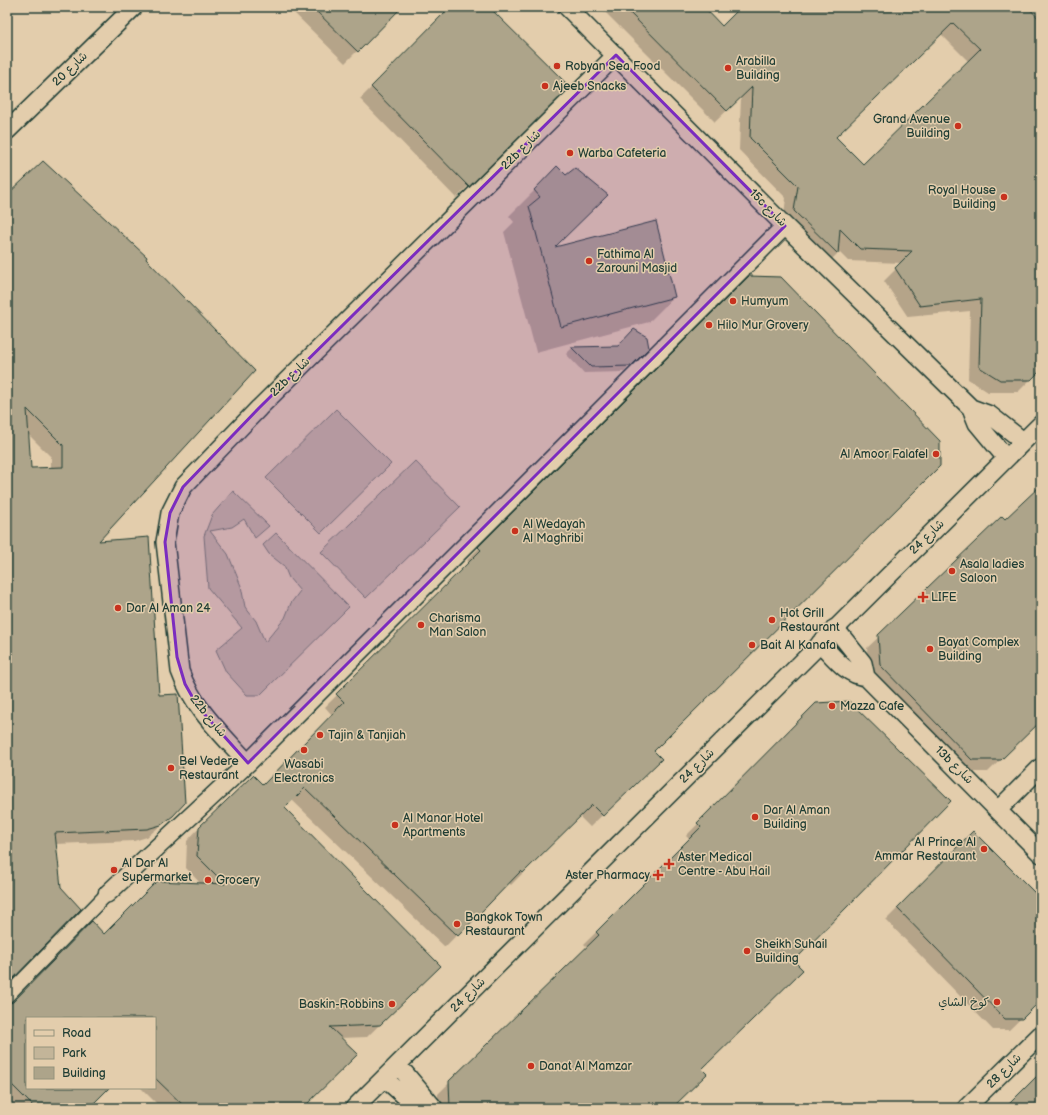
<svg xmlns="http://www.w3.org/2000/svg" width="1048" height="1115" font-family="'Balsamiq Sans','Playpen Sans Arabic',sans-serif">
<style>
.green{fill:#c3b599;stroke:#717966}
.shadow{fill:#0003;fill-rule:evenodd}
.building{fill:#ada48a;stroke:#1f3d34;fill-rule:evenodd}
.lines{fill:none;stroke-linecap:round;stroke-linejoin:round}
.pedestrian-casing{stroke:#1f3d34;stroke-width:16}
.minor-casing{stroke:#1f3d34;stroke-width:20}
.pedestrian{stroke:#e3cdac;stroke-width:13}
.minor{stroke:#e3cdac;stroke-width:17}
.marked{fill:#7b2cbf;fill-opacity:0.2;stroke:#7b2cbf;stroke-width:3;stroke-linejoin:round}
.poi-dot{fill:#c8321e;stroke:#e3cdac;stroke-width:1.5}
.labels{text-anchor:middle;dominant-baseline:central;stroke-width:3;stroke-linejoin:round;paint-order:stroke}
.poi-label{font-size:12px;fill:#1f3d34;stroke:#e3cdac;text-anchor:start}
.street-label{font-size:12px;fill:#1f3d34;stroke:#e3cdac}
</style>
<rect width="100%" height="100%" fill="#e3cdac"/>
<filter id="ink" filterUnits="userSpaceOnUse"><feTurbulence type="fractalNoise" baseFrequency=".025" numOctaves="2"/><feDisplacementMap in="SourceGraphic" scale="8" xChannelSelector="R" yChannelSelector="G"/><feConvolveMatrix kernelMatrix="1 2 1 2 8 2 1 2 1" color-interpolation-filters="sRGB"/></filter>
<g filter="url(#ink)">
<path class="green" d="M336,409l55,55 -70,69 -55,-55z
M415,461l45,46 -94,91 -45,-46z
M233,491l36,35 -14,12 -11,-19 -12,8 -22,4 18,23 13,32 4,21 11,14 9,21 20,-24 6,-15 9,-12 -11,-13 -5,-12 -15,-12 -6,-9 13,-12 73,74 -89,88h-13l-21,-23 -10,-22 26,-22 -34,-40 -4,-52 8,-21z"/>
<path class="shadow" d="M288,7h113l-56,56z
M451,7h37l80,80 -112,111 -96,-99z
M600,7h102l20,20 20,-20h284l15,15v347l-23,23h-30l-20,-13 2,-68 -62,6 -24,-36 18,-18 -54,-2 -11,-11v4l-11,11 -43,-42 3,-25 -47,-48 2,-53 -26,25zM941,34l28,28 -106,103 -28,-28z
M557,168l9,8 -14,73 122,48 -25,25 -113,30 -32,-120 10,-10 -5,-6z
M7,197l90,345 61,155 14,119 -25,21 -13,4 -79,3 -48,139zM28,434l23,23v11l-21,1z
M749,277l-96,474 7,8 -70,68 -11,-11 -68,69 -3,-3 -63,65 -153,-147 -8,8 143,170 -60,59 -27,1 -38,70h-141l-20,-20h14v-70h-128v70h80l-17,17 3,3h-82l-4,-4v-100l6,-1 91,-68 97,-51 -15,-16 1,-27 12,-13 63,-42 70,-71 -7,-8 145,-144 -3,-3z
M618,347h30l-24,25 -40,1 -18,-19 6,-6z
M1041,486v234l-53,52h-28l-91,-95 -2,-29z
M816,704l-23,257 -123,147h-232v-14l149,-147 -3,-3 106,-104 -4,-4z
M973,833l68,65v101l-32,31h-16l-107,-110z"/>
<path class="building" d="M312,7h90l-44,45z
M450,7h39l81,80 -101,100 -98,-100z
M624,7h80l18,19 19,-19h287l13,14v349l-10,10h-31l-21,-13 2,-68 -61,7 -25,-38 17,-17 -52,-2 -20,-20 -2,25 -44,-43 4,-25 -48,-48 2,-51 -25,24zM953,23l27,26 -117,115 -27,-27z
M43,161l104,96 -1,2 109,112 -156,170 50,-4 10,158 19,-1 7,109 -12,13 -12,9 -14,4 -92,4 6,54 20,22 -74,76v-790zM27,409l36,36v22l-32,1z
M557,166l9,9 9,-7 33,27 -53,52 101,-26 19,76 -114,30 -32,-121 11,-9 -6,-7z
M749,276l32,1 159,164v25l-286,285 8,8 -59,57 -11,-11 -69,68 -2,-2 -63,65 -153,-148 -20,20 156,158 -61,59 -50,2 28,27 -55,54h-117l-31,-30v-60h-128v70h82l-20,20h-54l-28,-28v-76l6,-2 79,-81 12,13 53,-53 68,3 -28,-28 2,-29 54,-52 10,10 81,-83 -8,-8 145,-144 -3,-3z
M634,329l13,8 2,11 -18,18 -40,1 -20,-20 47,-1z
M1041,485v236l-40,39h-29l-92,-95 -2,-30 124,-119 3,3z
M849,701l102,100 -157,160 9,9 -101,99 5,5 -35,34h-222l-1,-27 150,-146 -3,-3 105,-105 -4,-4 119,-120z
M973,831l68,68v101l-19,19h-17l-108,-111z
M1041,1072v36h-36z"/>
<g class="lines">
<defs>
<path id="pedestrian" d="M7,996l100,-102"/>
<path id="minor" d="M567,7l218,219 186,182 6,15 29,35
M7,131l127,-124
M971,408l19,7 33,26
M835,628l28,35 3,14
M820,643c14,14 26,32 46,34l175,177
M248,763c-26,-29 -55,-55 -68,-92l-15,-129 5,-29 13,-26 76,-79 357,-353
M998,810l43,-43
M107,894l141,-131 537,-537
M398,1065l36,43
M384,1078l34,30
M354,1108l687,-684
M966,1108l75,-74"/>
</defs>
<use href="#pedestrian" class="pedestrian-casing"/>
<use href="#minor" class="minor-casing"/>
<use href="#pedestrian" class="pedestrian"/>
<use href="#minor" class="minor"/>
</g>
</g>
<path class="marked" d="M616,55l169,171 -537,537 -50,-56 -13,-23 -8,-27 -12,-115 5,-29 13,-26 76,-79z"/>
<g class="poi-dot">
<circle cx="557" cy="66" r="4"/>
<circle cx="728" cy="68" r="4"/>
<circle cx="545" cy="86" r="4"/>
<circle cx="958" cy="126" r="4"/>
<circle cx="570" cy="153" r="4"/>
<circle cx="1004" cy="197" r="4"/>
<circle cx="589" cy="261" r="4"/>
<circle cx="733" cy="301" r="4"/>
<circle cx="709" cy="325" r="4"/>
<circle cx="936" cy="454" r="4"/>
<circle cx="515" cy="531" r="4"/>
<circle cx="952" cy="571" r="4"/>
<path d="M921 591h4v4h4v4h-4v4h-4v-4h-4v-4h4z"/>
<circle cx="118" cy="608" r="4"/>
<circle cx="772" cy="620" r="4"/>
<circle cx="421" cy="625" r="4"/>
<circle cx="752" cy="645" r="4"/>
<circle cx="930" cy="649" r="4"/>
<circle cx="832" cy="706" r="4"/>
<circle cx="320" cy="735" r="4"/>
<circle cx="304" cy="750" r="4"/>
<circle cx="171" cy="768" r="4"/>
<circle cx="755" cy="817" r="4"/>
<circle cx="395" cy="825" r="4"/>
<circle cx="984" cy="849" r="4"/>
<path d="M667 858h4v4h4v4h-4v4h-4v-4h-4v-4h4z"/>
<circle cx="114" cy="870" r="4"/>
<path d="M656 869h4v4h4v4h-4v4h-4v-4h-4v-4h4z"/>
<circle cx="208" cy="880" r="4"/>
<circle cx="457" cy="924" r="4"/>
<circle cx="747" cy="951" r="4"/>
<circle cx="997" cy="1002" r="4"/>
<circle cx="392" cy="1004" r="4"/>
<circle cx="531" cy="1066" r="4"/>
</g>
<g class="labels">
<g class="poi-label">
<text x="736" y="61">Arabilla<tspan x="736" dy="14">Building</tspan></text>
<text x="565" y="66">Robyan Sea Food</text>
<text x="553" y="86">Ajeeb Snacks</text>
<text x="950" y="119" text-anchor="end">Grand Avenue<tspan x="950" dy="14">Building</tspan></text>
<text x="578" y="153">Warba Cafeteria</text>
<text x="996" y="190" text-anchor="end">Royal House<tspan x="996" dy="14">Building</tspan></text>
<text x="597" y="254">Fathima Al<tspan x="597" dy="14">Zarouni Masjid</tspan></text>
<text x="741" y="301">Humyum</text>
<text x="717" y="325">Hilo Mur Grovery</text>
<text x="928" y="454" text-anchor="end">Al Amoor Falafel</text>
<text x="523" y="524">Al Wedayah<tspan x="523" dy="14">Al Maghribi</tspan></text>
<text x="960" y="564">Asala ladies<tspan x="960" dy="14">Saloon</tspan></text>
<text x="931" y="597">LIFE</text>
<text x="126" y="608">Dar Al Aman 24</text>
<text x="780" y="613">Hot Grill<tspan x="780" dy="14">Restaurant</tspan></text>
<text x="429" y="618">Charisma<tspan x="429" dy="14">Man Salon</tspan></text>
<text x="938" y="642">Bayat Complex<tspan x="938" dy="14">Building</tspan></text>
<text x="760" y="645">Bait Al Kanafa</text>
<text x="840" y="706">Mazza Cafe</text>
<text x="328" y="735">Tajin &amp; Tanjiah</text>
<text x="179" y="761">Bel Vedere<tspan x="179" dy="14">Restaurant</tspan></text>
<text x="304" y="764" text-anchor="middle">Wasabi<tspan x="304" dy="14">Electronics</tspan></text>
<text x="763" y="810">Dar Al Aman<tspan x="763" dy="14">Building</tspan></text>
<text x="403" y="818">Al Manar Hotel<tspan x="403" dy="14">Apartments</tspan></text>
<text x="976" y="842" text-anchor="end">Al Prince Al<tspan x="976" dy="14">Ammar Restaurant</tspan></text>
<text x="678" y="857">Aster Medical<tspan x="678" dy="14">Centre - Abu Hail</tspan></text>
<text x="122" y="863">Al Dar Al<tspan x="122" dy="14">Supermarket</tspan></text>
<text x="650" y="875" text-anchor="end">Aster Pharmacy</text>
<text x="216" y="880">Grocery</text>
<text x="465" y="917">Bangkok Town<tspan x="465" dy="14">Restaurant</tspan></text>
<text x="755" y="944">Sheikh Suhail<tspan x="755" dy="14">Building</tspan></text>
<text x="989" y="1002" text-anchor="end">كوخ الشاي</text>
<text x="384" y="1004" text-anchor="end">Baskin-Robbins</text>
<text x="539" y="1066">Danat Al Mamzar</text>
</g>
<g class="street-label">
<text transform="translate(70 69) rotate(-44)">شارع 20</text>
<text transform="translate(521 150) rotate(-45)">22b شارع</text>
<text transform="translate(768 208) rotate(45)">15c شارع</text>
<text transform="translate(290 377) rotate(-44)">22b شارع</text>
<text transform="translate(927 537) rotate(-45)">شارع 24</text>
<text transform="translate(208 716) rotate(51)">22b شارع</text>
<text transform="translate(954 765) rotate(45)">13b شارع</text>
<text transform="translate(697 766) rotate(-45)">شارع 24</text>
<text transform="translate(468 995) rotate(-45)">شارع 24</text>
<text transform="translate(1004 1071) rotate(-45)">شارع 28</text>
</g>
</g>
<rect width="1048" height="1115" fill="none" stroke="#e3cdac" stroke-width="24"/>
<rect x="12" y="12" width="1024" height="1091" fill="none" stroke="#1f3d34" stroke-width="1.5" filter="url(#ink)"/>
<rect x="26" y="1017" width="130" height="72" fill="#e3cdac" stroke="#95937c"/>
<rect x="34" y="1030" width="20" height="6" fill="#e3cdac" stroke="#95937c"/>
<text x="62" y="1037" font-size="12" fill="#1f3d34">Road</text>
<rect x="34" y="1047" width="20" height="12" fill="#c3b599" stroke="#95937c"/>
<text x="62" y="1057" font-size="12" fill="#1f3d34">Park</text>
<rect x="34" y="1067" width="20" height="12" fill="#ada48a" stroke="#95937c"/>
<text x="62" y="1077" font-size="12" fill="#1f3d34">Building</text>
</svg>
